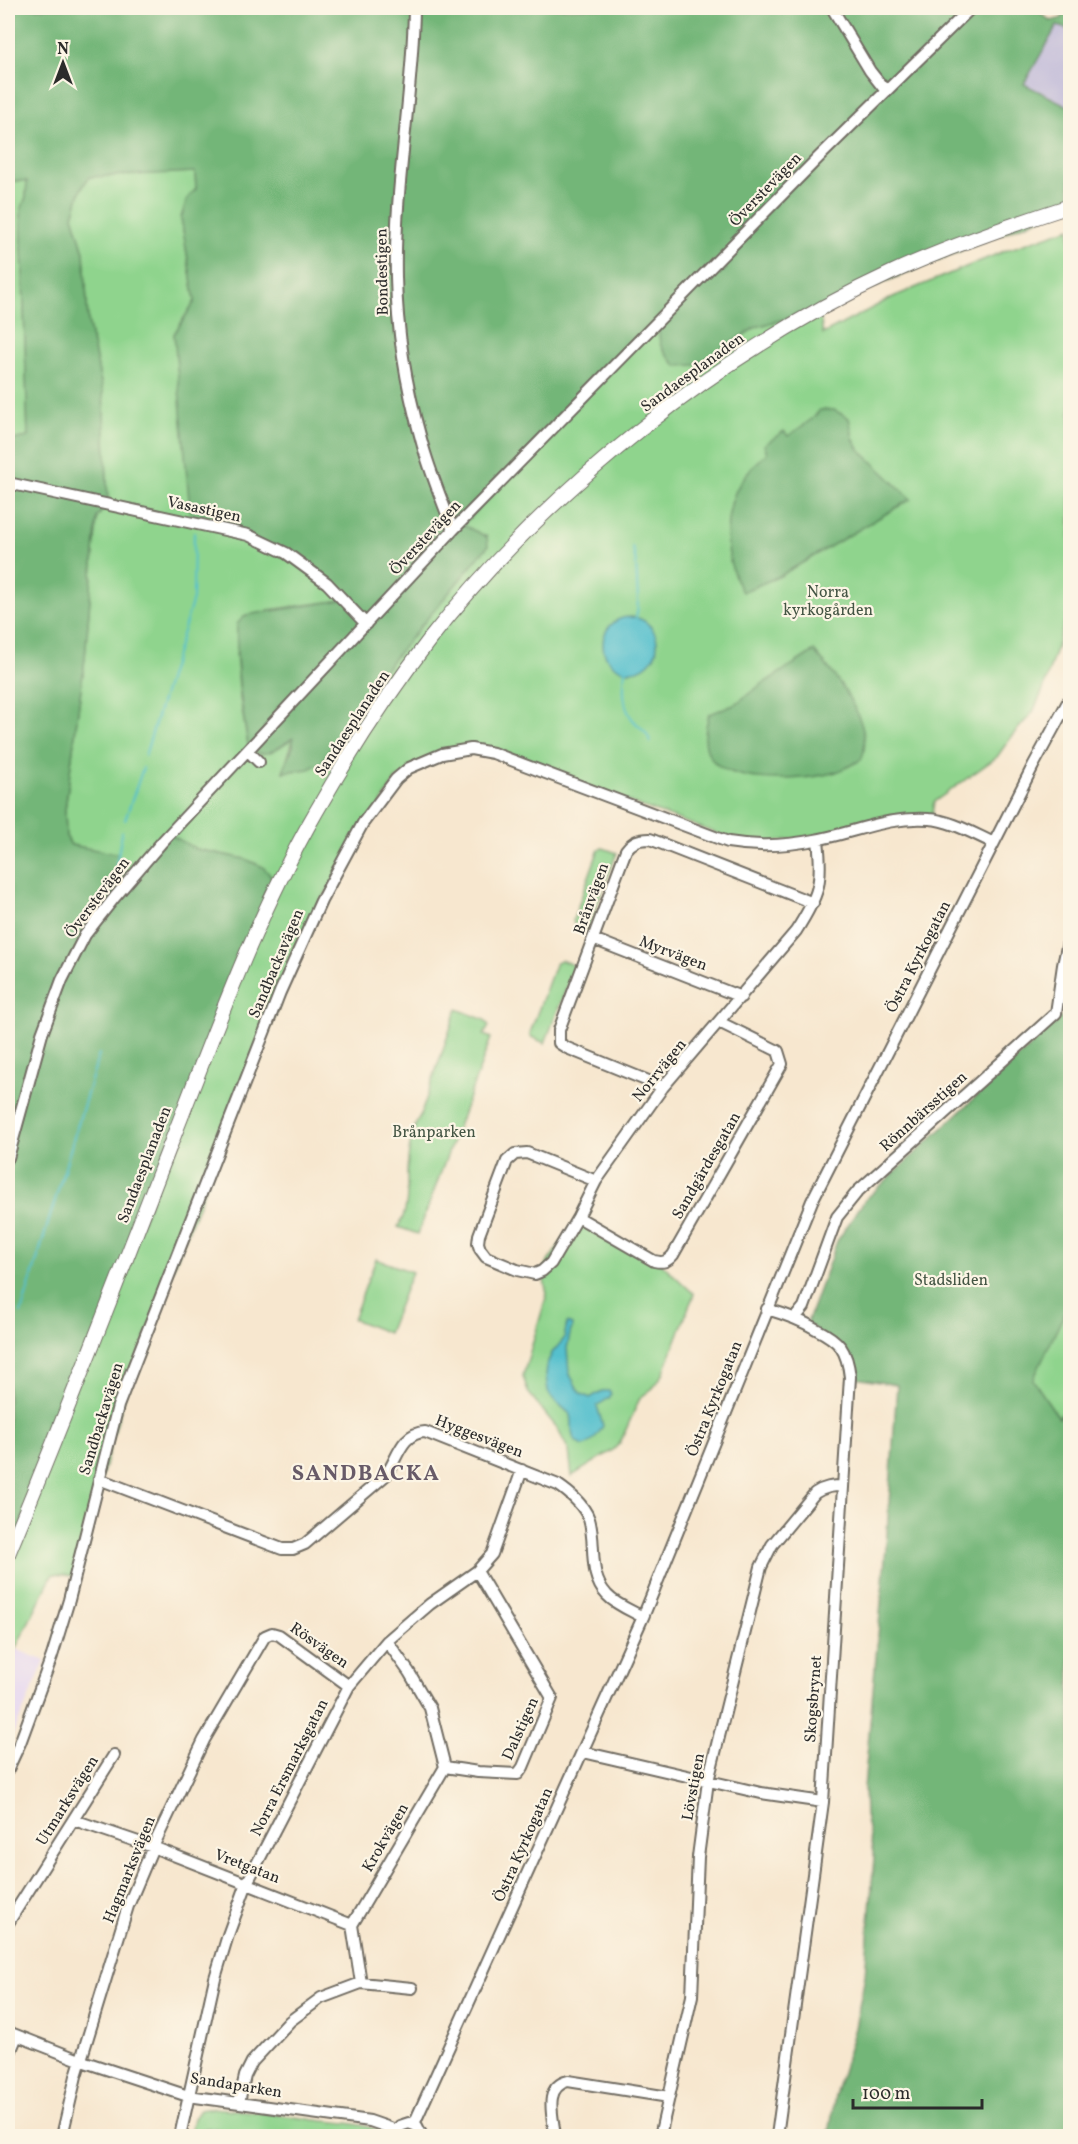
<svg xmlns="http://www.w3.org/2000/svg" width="1078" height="2144" font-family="Vollkorn,serif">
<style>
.built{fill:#e3d3f3}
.industrial{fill:#c6c0da}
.green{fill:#8fd48d;stroke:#5d805c;stroke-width:1.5}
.forest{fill:#73b678;stroke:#4f7052;stroke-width:1.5}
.water{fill:#54c0cd;stroke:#40767c;stroke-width:1.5}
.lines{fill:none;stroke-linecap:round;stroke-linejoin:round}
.stream{stroke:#54c0cd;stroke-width:2}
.minor-casing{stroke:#726d64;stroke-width:14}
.major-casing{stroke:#726d64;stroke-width:16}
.minor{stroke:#fff;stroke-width:10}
.major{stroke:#fff;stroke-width:14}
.labels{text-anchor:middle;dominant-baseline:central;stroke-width:4.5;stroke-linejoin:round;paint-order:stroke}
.street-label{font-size:16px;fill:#2b2b2b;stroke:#fcf5e5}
.park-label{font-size:16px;fill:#454;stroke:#fcf5e5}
.district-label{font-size:22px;font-weight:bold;letter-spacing:1.5px;fill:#685b68;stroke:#fcf5e5}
</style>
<rect width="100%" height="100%" fill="#fcf5e5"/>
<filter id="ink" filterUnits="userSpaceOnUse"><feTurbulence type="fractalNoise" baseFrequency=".0167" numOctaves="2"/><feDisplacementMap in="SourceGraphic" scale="12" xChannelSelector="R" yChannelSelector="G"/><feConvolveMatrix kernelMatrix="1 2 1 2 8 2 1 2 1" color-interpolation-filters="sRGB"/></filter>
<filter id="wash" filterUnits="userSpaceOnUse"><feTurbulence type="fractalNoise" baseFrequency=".008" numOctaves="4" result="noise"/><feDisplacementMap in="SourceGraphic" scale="24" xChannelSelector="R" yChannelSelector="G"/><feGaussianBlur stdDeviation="1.35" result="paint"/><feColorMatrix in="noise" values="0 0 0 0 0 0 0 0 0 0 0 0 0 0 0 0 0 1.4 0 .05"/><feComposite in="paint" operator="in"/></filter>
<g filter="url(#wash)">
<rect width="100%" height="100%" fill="#f7e7cf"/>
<path class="built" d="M15,1649l30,12 -37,84v-82z
M207,2128l39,7v1h-56z"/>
<path class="industrial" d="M1057,25l13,5v77l-46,-23z"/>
<path class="green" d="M195,172l1,17 -9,10 -6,19 14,83 -21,33 74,201 38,18 57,47 -75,10 -32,42 4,47 9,51 45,-13 -11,35 39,-10 38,-61 127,-164 -25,-12 197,-206 37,46 60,-38 63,-18 4,25 70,-37 114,-47 63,-22v377l-27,85 -10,22 -22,25 -14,20 -63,45 -3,17 -68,8 -111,19 -259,-93 -51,1 -46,25 -75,122 -190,472 -57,203 -21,-2 -45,89v-109l255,-687 -18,-8 -49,-10 -27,-14 -54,62 -30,-49 -14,-3 -5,-9 -1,-26 20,-152 12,-141 11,-13 -5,-112 -15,-71 -4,-69 -11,-36 8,-27 8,-13z
M8,181h19l-1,16 -5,13 7,227 -20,4z
M603,848l14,5 -30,77 -13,-6 -1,-4 26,-71z
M561,960l14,6 -30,77 -14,-6 -1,-4 26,-71z
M457,1009l28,11 4,6 -5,9 7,3 -73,196 -20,-7c11,-17 9,-35 9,-54 1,-20 4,-43 14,-59z
M578,1217l83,46 33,31 -31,80 -10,14 -13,10 -20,45 -8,8 -40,25 -3,-25 -12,-23 -29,-36 -5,-16 24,-82 -5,-23z
M376,1259l36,13 -24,61 -35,-14z
M1070,1308v92l-11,18 -27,-38 33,-69z
M212,2108c35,2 69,7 103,12 24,3 53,2 73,16h-142v-1l-39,-7 -17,8 4,-18 6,-8z"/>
<path class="forest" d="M8,8h1026l17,13 11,-3 3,-10h5v22l-13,-4 -33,58 46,23v99l-251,103 -63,18 -60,38 -19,1c-17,-17 -19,-20 -18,-46l-196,205 24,12 1,9 -93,111 -35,44 -38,61 -13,7 -26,3 10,-26v-8c-14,9 -27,22 -44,12 -7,-42 -14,-83 -12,-126l9,-9 96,-15 -15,-17 -79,-48 -57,-13 -17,-188 21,-33 -14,-83 6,-19 9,-10 -1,-17 -106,5 -8,12 -8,27 11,36 4,69 15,71 5,112 -11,13 -12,141 -20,152 1,26 5,9 47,9 -3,41 54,-61 27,15 49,10 18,8 15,17 -270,670v-1113l20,-4 -7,-227 5,-13 1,-16h-19z
M820,410h14l15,8 4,20 6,11 52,50 -131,77 -38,16c-19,-34 -21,-83 2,-115 6,-9 15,-16 23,-24l-3,-8 20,-14 4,5 24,-17z
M814,651c21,23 63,76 47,109 -8,4 -17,9 -25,12 -30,9 -117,16 -129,-22 -4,-12 -1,-24 2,-36l25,-9 25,-19z
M1070,1009v299l-5,4 -32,68 26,38 11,-18v736h-244l4,-8 5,-32 20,-68 10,-53 9,-118 -9,-42 -1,-27 22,-240 11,-163 -47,-8 -5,-24 -38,-30 30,-82 27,-40z"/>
<path class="water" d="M603 644a27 27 0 1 1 54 0a27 27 0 1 1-54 0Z
M567,1323l5,2 -5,23 2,25 11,20 10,5 12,-7h7l2,3 -1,3 -13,9 6,20c-4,7 -11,17 -19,20 -17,-5 -10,-19 -13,-31l-20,-18 -3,-6 -2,-15 1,-12 5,-11 12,-14z"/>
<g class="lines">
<path class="stream" d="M632,547c5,12 4,20 5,33 0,14 3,23 -1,38
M625,670c-2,17 -3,38 9,51 7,8 15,11 16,22
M145,756l48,-157 1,-66
M125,820l18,-52
M116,867l6,-35
M21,1313l78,-259"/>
</g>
</g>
<g filter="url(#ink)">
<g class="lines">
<defs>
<path id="minor" d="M414,8c-1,89 -20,179 -18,269 1,55 10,109 25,162 8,31 21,61 32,91
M832,8l38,63 15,19
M8,483l240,52 38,18 41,30 39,41
M248,751l11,11
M593,939l148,58
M663,1087l-96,-39 -8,-5v-13l67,-180c7,-9 13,-11 24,-11l163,64
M8,1158l34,-124 20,-54 23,-45 30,-38 47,-55 291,-312 366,-373 152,-149
M596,1181l-69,-28 -12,1 -8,7 -28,74 -1,8 2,6 6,8 31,13 18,4 7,-3 9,-8 27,-46 18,-36 67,-94 133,-156c23,-36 27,-48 22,-91
M578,1217l76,44c9,2 13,1 19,-6l109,-191 -4,-13 -59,-29
M767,1309c17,5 34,11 49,20 24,12 31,21 34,48l-27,425 -46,334
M795,1318l9,-11 33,-90 21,-26 198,-178 7,-48 7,-32
M99,1479l183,70h11l12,-5 81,-69c12,-17 15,-42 39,-43l133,53c13,9 25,19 31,34 8,26 -2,55 18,76 9,10 25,16 36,22
M387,1641l22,31 21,36 15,59
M583,1752l178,41 62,9
M445,1767l33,5 40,2 5,-7 29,-69 -75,-127
M8,1769l12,-26 32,-87 17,-56 49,-194 162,-414 41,-91 42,-78 33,-44 13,-11 33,-14 29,-5 22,4 235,89c29,5 57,4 87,-2 39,-7 73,-24 114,-21 21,1 45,15 65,24
M74,1820l79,27 199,78 9,58
M8,1923l106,-168
M352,1925l93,-158
M8,2032l74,29 106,35 182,25 26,9
M8,2057l9,-21
M239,2102l6,-26 7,-14 38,-41 31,-23 40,-15 51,5
M414,2124l229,-507 169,-416 221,-435 37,-68
M62,2136l14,-60 52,-170 25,-59 51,-107 61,-104 7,-3 7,2 70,51
M180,2136l35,-158 13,-43 19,-52 102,-197 38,-45 43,-37 47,-33 15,-17 30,-84
M395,2136l5,-10 9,-3 8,3 5,10
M555,2136c-2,-20 -12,-49 13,-55l101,16
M660,2136l32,-140 6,-139 10,-76 53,-214 11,-22 43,-52c9,-6 17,-7 28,-7"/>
<path id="major" d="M8,1554c57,-136 110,-274 163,-411 44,-112 85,-227 145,-331 33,-58 73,-120 114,-173 117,-149 291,-288 463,-367 57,-26 118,-47 177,-66"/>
</defs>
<use href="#minor" class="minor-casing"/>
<use href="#major" class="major-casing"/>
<use href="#minor" class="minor"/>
<use href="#major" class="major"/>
</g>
</g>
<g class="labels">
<g class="street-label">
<text transform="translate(766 190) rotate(-46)">Överstevägen</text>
<text transform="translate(383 272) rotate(-91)">Bondestigen</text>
<text transform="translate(693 373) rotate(-36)">Sandaesplanaden</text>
<text transform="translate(204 510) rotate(12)">Vasastigen</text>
<text transform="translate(426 538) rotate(-47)">Överstevägen</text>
<text transform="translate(353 724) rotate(-57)">Sandaesplanaden</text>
<text transform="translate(98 898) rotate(-53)">Överstevägen</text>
<text transform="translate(592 899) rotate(-70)">Brånvägen</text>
<text transform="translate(673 954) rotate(21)">Myrvägen</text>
<text transform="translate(919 957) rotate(-63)">Östra Kyrkogatan</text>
<text transform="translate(277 964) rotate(-67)">Sandbackavägen</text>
<text transform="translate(660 1071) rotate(-51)">Norrvägen</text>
<text transform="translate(924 1112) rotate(-42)">Rönnbärsstigen</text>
<text transform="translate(145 1165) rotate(-69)">Sandaesplanaden</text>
<text transform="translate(707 1166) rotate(-60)">Sandgärdesgatan</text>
<text transform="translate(715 1399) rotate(-68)">Östra Kyrkogatan</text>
<text transform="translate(102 1419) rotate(-73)">Sandbackavägen</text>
<text transform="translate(479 1437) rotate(21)">Hyggesvägen</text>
<text transform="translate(319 1646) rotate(35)">Rösvägen</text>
<text transform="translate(814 1699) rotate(-86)">Skogsbrynet</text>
<text transform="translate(521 1729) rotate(-66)">Dalstigen</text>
<text transform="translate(290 1768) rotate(-63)">Norra Ersmarksgatan</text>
<text transform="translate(694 1787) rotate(-80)">Lövstigen</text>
<text transform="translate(68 1801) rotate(-58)">Utmarksvägen</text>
<text transform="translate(386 1838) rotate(-60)">Krokvägen</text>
<text transform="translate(524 1845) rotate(-66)">Östra Kyrkogatan</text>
<text transform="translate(247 1867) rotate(21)">Vretgatan</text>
<text transform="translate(130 1870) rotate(-68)">Hagmarksvägen</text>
<text transform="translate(236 2086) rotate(9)">Sandaparken</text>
</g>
<g class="park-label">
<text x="828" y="593">Norra<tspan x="828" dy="18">kyrkogården</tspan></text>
<text x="434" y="1133">Brånparken</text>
<text x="951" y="1281">Stadsliden</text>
</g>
<g class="district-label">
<text x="366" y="1474">SANDBACKA</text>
</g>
</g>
<rect width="1078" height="2144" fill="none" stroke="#fcf5e5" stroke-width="30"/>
<g transform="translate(63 63)" stroke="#fcf5e5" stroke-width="4.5" paint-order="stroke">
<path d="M0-4.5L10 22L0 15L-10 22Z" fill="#2b2b2b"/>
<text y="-9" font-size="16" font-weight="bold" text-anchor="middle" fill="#2b2b2b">N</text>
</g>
<path d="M853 2099v9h129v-9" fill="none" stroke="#2b2b2b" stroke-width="3"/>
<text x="862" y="2099" font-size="18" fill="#2b2b2b" stroke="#fcf5e5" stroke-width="4.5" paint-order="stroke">100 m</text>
</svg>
